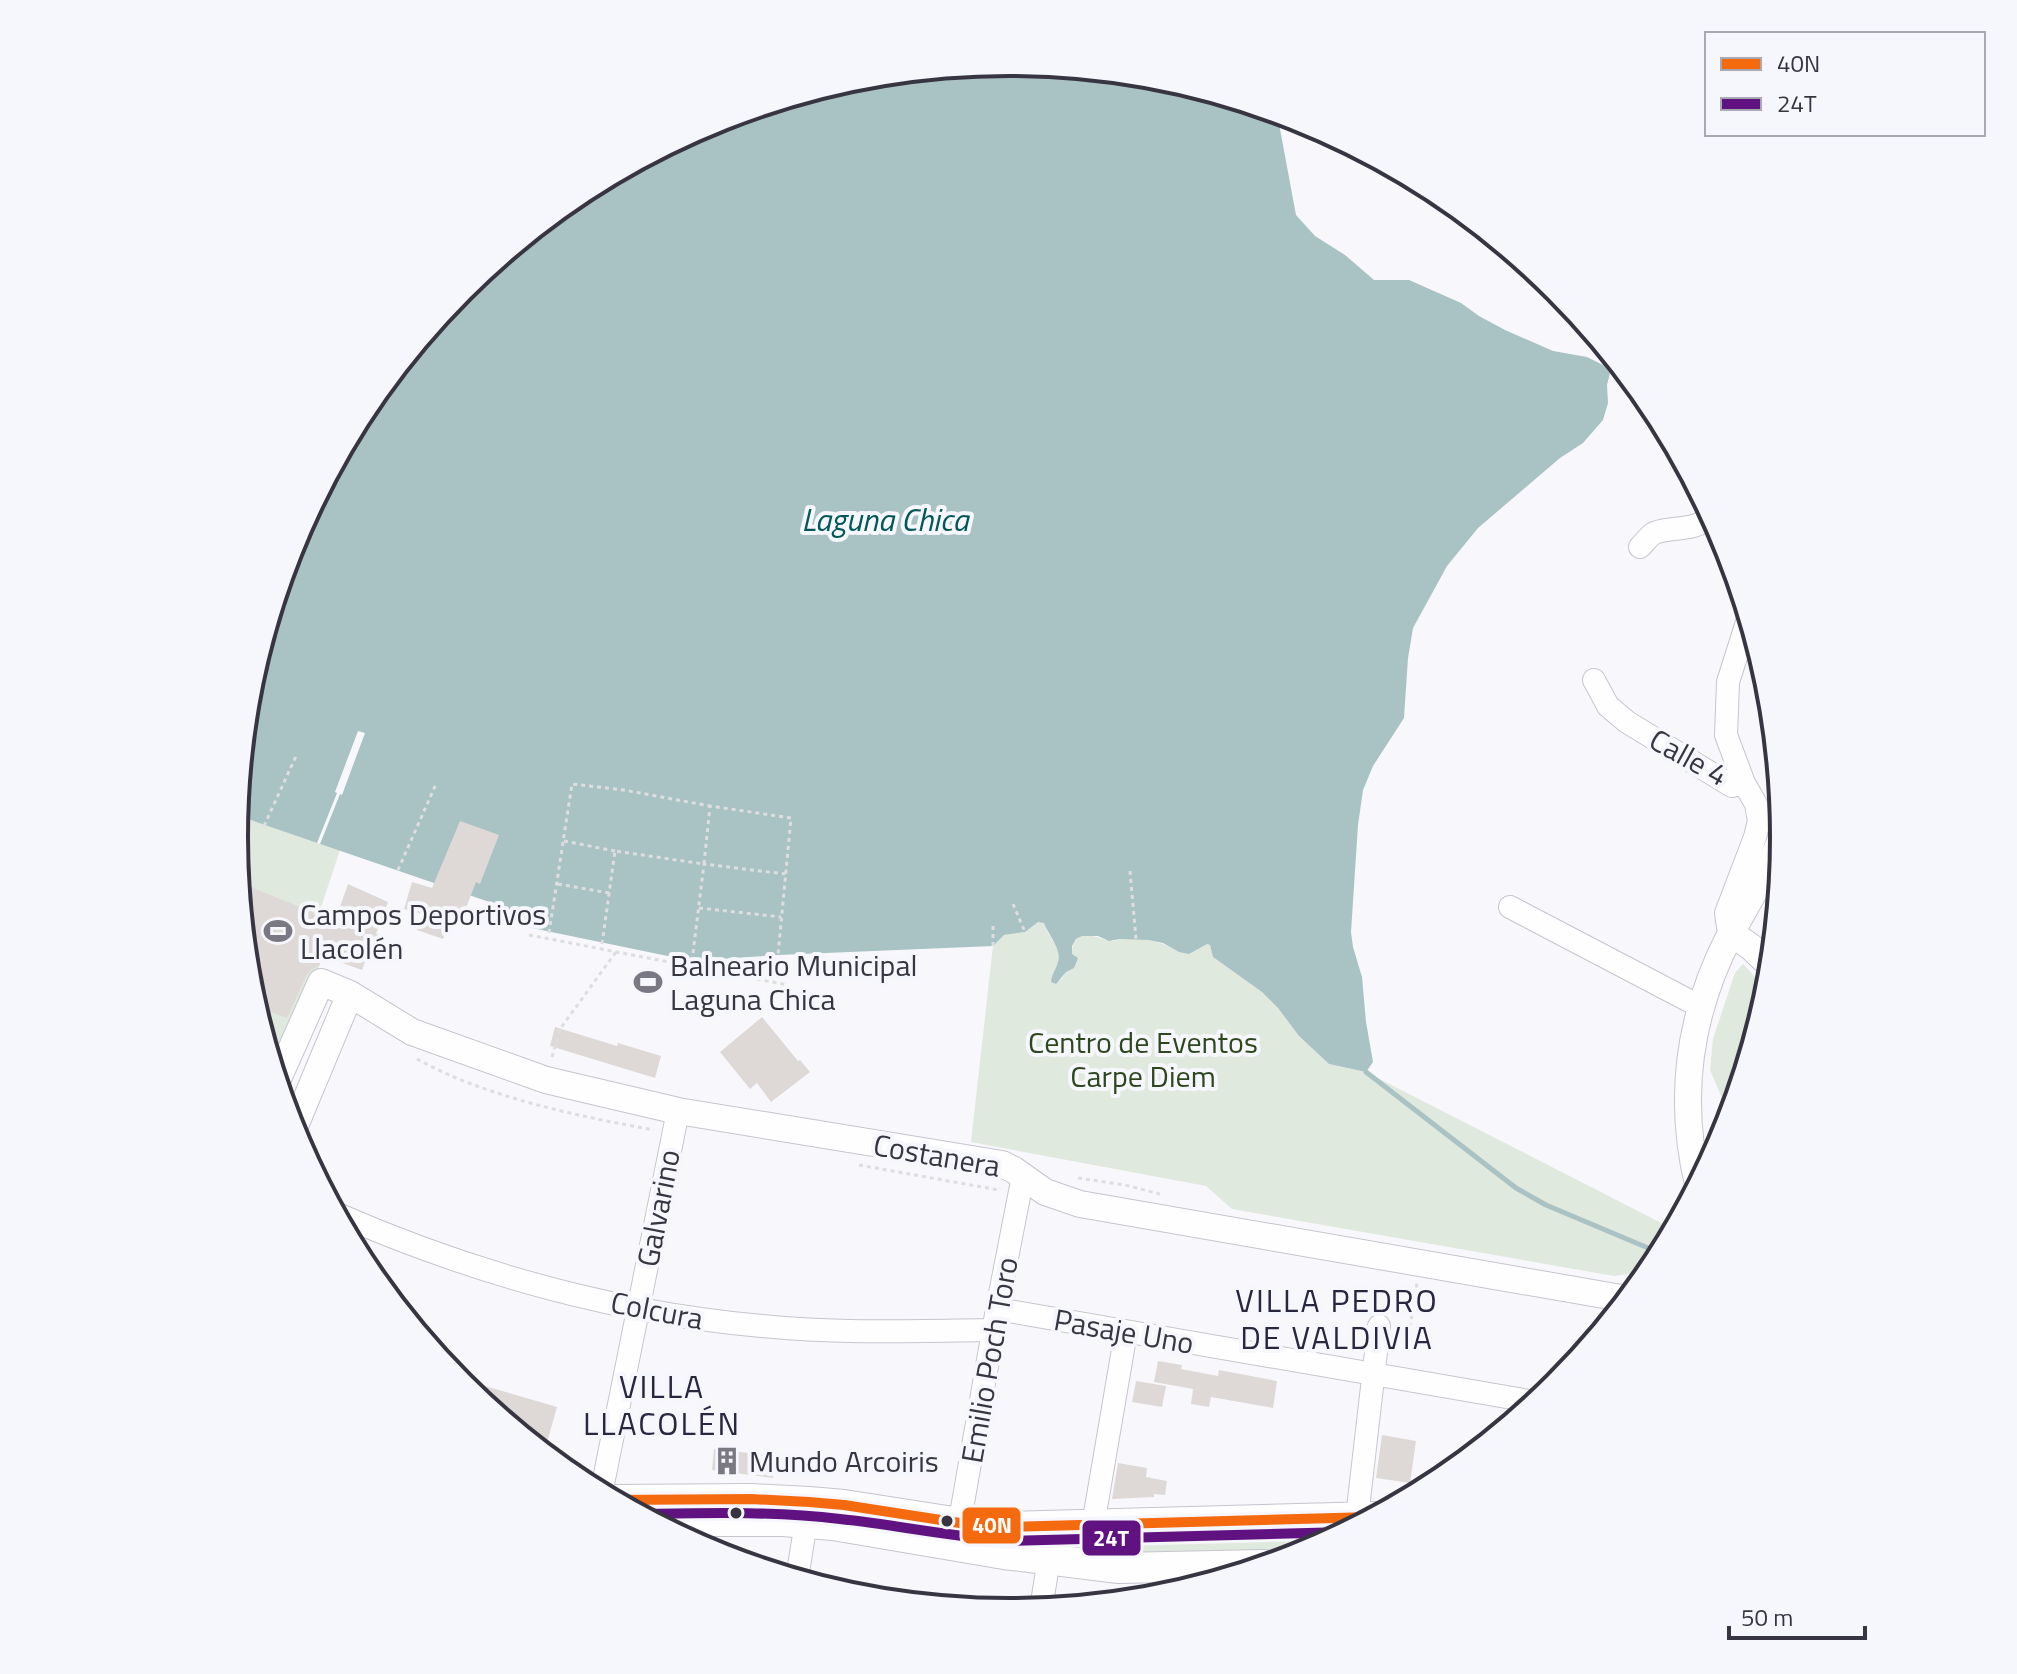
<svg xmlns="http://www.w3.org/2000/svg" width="2017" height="1674" font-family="'Titillium Web',sans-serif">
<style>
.green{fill:#e0e9dd}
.water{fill:#a9c2c4}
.pier{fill:#f7f7fc}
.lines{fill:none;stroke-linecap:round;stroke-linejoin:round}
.stream{stroke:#a9c2c4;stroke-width:5}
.building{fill:#ded9d7}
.minor-casing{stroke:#c6c5cd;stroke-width:24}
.tertiary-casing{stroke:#c6c5cd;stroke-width:28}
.secondary-casing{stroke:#c6c5cd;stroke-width:32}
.path{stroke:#dedee0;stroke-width:3;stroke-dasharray:4 4;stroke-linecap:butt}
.minor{stroke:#fefeff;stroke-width:22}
.tertiary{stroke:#fefeff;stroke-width:26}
.secondary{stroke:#fefeff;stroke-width:30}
.bus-1-casing{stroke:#f6f6fd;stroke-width:16}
.bus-2-casing{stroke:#f6f6fd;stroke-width:16}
.bus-1{stroke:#f56a0f;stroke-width:10}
.bus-2{stroke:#5f1280;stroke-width:10}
.bus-dot{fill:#373542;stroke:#f6f6fd;stroke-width:3}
.labels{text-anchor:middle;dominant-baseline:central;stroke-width:8;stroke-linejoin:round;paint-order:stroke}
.street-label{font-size:30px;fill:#373542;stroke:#f6f6fd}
.poi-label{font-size:30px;fill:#373542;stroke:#f6f6fd;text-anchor:start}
.park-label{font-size:30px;fill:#2f471f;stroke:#f6f6fd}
.water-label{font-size:32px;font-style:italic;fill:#025858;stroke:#f6f6fd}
.neighbourhood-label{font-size:32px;letter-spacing:2px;fill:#2a2640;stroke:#f6f6fd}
.rim{fill:none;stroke:#373542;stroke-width:4}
.line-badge{stroke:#f6f6fd;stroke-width:3}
.badge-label{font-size:22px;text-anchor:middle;font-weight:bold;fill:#fff}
</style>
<rect width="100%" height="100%" fill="#f7f7fc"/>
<path class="green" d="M236,815l104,35 -33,99 16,7 -26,66 -24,47 -25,-81 -14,-151z
M1037,922l7,1 4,10 10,15 2,33c5,-7 9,-14 11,-23 2,-7 0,-13 5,-18 10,-11 25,1 36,1 4,0 8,-2 12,-3 21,-1 38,4 55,14l28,-8 3,1 3,12 49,35 16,16 21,28 30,28 37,8 307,157 -23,42 -36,5 -382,-67 -26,-23 -235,-44 22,-196 11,-11 21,-3z
M1743,964c10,10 20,22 22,36l-31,103h-10l-14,-33 3,-31 22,-66z
M1343,1533l-38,20 -12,4 -164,4 -43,-7 -5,-7 9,-6 23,-2z"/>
<path class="water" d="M1009,62l151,15 117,36 19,102 19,21 30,19 29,25h35l52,23 18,13 26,14 48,21 34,6 16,8 7,8 -3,12 1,18 -5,17 -20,23 -23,15 -82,70 -31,38 -34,62 -5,30 -4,60 -31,48 -10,24 -5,35 -7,107 2,15 9,30 4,45 7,40 -7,10 -37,-8 -30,-28 -21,-28 -16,-16 -49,-35 -3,-12 -3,-1 -18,10 -10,-2 -16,-9 -14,-3 -29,-1 -11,2 -11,-5h-16l-6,3 -4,7v8l6,4 -4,10 -8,4 -10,12 -5,-2c1,-9 5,-12 7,-20 4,-14 -10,-27 -14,-39l-6,-1 -13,10 -21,3 -11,11 -215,9 -86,6 -165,-34 -15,-15 -8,-5 -268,-92 12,-130 45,-145 71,-134 97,-117 117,-97 134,-71 146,-44z"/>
<path class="pier" d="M358,731l7,2 -23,62 -2,-1 -20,50 -3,-1 20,-50 -2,-1z"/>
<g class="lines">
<path class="stream" d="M1366,1072l150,116 30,17 114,48"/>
</g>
<path class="building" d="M460,821l39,14 -19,49 -4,-2 -17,44 -10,-4 -6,17 -26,-9 4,-16 -17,-5 8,-27 20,6z
M238,882l97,39 13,-37 40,18 -12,32h2l-7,18 -2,-1 -7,19 -39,-14 -4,10 -7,3 -6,7 -19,42 -34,-13 -5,-17z
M762,1017l36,44 2,-1 10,12 -39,30 -14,-19 -7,6 -30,-37z
M555,1027l62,19 1,-3 43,13 -6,22 -105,-32z
M1158,1361l24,4 -1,4 37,7 1,-6 58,11 -4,27 -62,-11 -2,10 -18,-3 2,-15 -39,-7z
M454,1377l103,30 -13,46 -84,-68z
M1136,1381l30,5 -4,21 -30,-5z
M1382,1435l34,6 -6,42 -34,-5z
M714,1449l61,7 -2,22 -61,-8z
M1118,1463l29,5 -1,9 21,4 -2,14 -11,-1v3l-42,2z"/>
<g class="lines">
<defs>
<path id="minor" d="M1640,547c4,-4 9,-11 14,-14 19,-7 38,-1 58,-16
M1594,680l14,26 19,16 105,64 12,-3
M1510,907l191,100
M1731,933l-3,-6 -2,-14 29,-76 4,-16 -3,-17 -12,-21 -18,-48 2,-53 20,-63
M335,1213c135,59 280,100 427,113 77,8 154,5 231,4
M997,1309l538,93
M601,1494l77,-383
M1357,1517l22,-191
M1093,1525l33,-193
M957,1537l40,-228 26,-133
M797,1579l11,-70
M1041,1609l13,-82"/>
<path id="tertiary" d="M1731,933l20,14 20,19
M277,1081l44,-99 29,12 62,38 134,48 132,31 324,53 12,6 31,22 35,12 547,95
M292,1133l58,-139
M1698,1184c-21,-88 -9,-171 33,-251 18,-33 37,-63 52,-98"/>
<path id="secondary" d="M612,1500l139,-1 58,3 35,3 116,18 50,4 363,-10
M652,1521h131l50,4 171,29 115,14 145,-3"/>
</defs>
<use href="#minor" class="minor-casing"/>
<use href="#tertiary" class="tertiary-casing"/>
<use href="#secondary" class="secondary-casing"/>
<path class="path" d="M248,690l3,-6 -2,-1
M264,826l33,-72
M564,841l51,10
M398,870l38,-86
M1130,871l6,68
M558,884l51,9
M1013,904l12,28
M699,908l82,9
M549,933l23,-149 52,6 86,16
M529,935l259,50
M602,944l13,-93 89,13 6,-58 81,12 -13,137
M993,946v-23
M692,961l12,-97 81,10
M552,1057l8,-28 56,-77
M417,1059c68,38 160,57 237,71
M859,1165l140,25 1,-2
M1078,1178l47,7 35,9
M1398,1342l4,-9 7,1 8,-51
M1387,1498l19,1"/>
<use href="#minor" class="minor"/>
<use href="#tertiary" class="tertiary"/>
<use href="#secondary" class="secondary"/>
<defs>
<path id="bus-1" d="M613,1500l138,-1 58,3 35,3 116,18 50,4 362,-10"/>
<path id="bus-2" d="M639,1514c67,-1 134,-3 201,5 57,6 113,18 170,22l335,-9"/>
</defs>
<use href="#bus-1" class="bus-1-casing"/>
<use href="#bus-2" class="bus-2-casing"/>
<use href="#bus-1" class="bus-1"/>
<use href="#bus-2" class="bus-2"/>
</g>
<defs>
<symbol id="stadium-bare" viewBox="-9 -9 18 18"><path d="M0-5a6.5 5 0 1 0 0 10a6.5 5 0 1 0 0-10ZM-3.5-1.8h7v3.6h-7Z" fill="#7a7983" stroke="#f6f6fd" stroke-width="2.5" paint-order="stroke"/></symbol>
<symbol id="building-bare" viewBox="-9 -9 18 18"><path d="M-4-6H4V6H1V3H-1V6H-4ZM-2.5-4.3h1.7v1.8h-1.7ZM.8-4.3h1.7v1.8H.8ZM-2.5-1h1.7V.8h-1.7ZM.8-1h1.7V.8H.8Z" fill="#7a7983" stroke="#f6f6fd" stroke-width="2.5" paint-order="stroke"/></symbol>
</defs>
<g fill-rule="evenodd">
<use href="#stadium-bare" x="258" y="911" width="40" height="40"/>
<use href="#stadium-bare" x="628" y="962" width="40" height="40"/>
<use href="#building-bare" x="707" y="1441" width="40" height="40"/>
</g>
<g class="bus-dot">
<circle cx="736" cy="1513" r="7"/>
<circle cx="947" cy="1521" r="7"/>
</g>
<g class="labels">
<g class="street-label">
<text transform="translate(1689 757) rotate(29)">Calle 4</text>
<text transform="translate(937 1155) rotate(10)">Costanera</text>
<text transform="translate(658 1208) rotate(-79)">Galvarino</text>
<text transform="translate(657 1310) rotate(11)">Colcura</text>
<text transform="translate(1124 1331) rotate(10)">Pasaje Uno</text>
<text transform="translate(989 1360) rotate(-80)">Emilio Poch Toro</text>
</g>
<g class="poi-label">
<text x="300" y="914">Campos Deportivos<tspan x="300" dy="34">Llacolén</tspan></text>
<text x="670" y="965">Balneario Municipal<tspan x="670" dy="34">Laguna Chica</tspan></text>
<text x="749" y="1461">Mundo Arcoiris</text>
</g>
<g class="park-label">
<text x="1143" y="1042">Centro de Eventos<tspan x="1143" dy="34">Carpe Diem</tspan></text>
</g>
<g class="water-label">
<text x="885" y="519">Laguna Chica</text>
</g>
<g class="neighbourhood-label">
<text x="1337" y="1300">VILLA PEDRO<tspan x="1337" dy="37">DE VALDIVIA</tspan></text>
<text x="662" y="1386">VILLA<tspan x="662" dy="37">LLACOLÉN</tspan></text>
</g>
</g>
<path d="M0 0H2017V1674H0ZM248 837a761 761 0 1 1 1522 0a761 761 0 1 1-1522 0Z" fill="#f6f6fd" fill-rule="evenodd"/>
<path class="rim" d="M248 837a761 761 0 1 1 1522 0a761 761 0 1 1-1522 0Z"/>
<g class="line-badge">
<rect x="961" y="1506" width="61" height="39" rx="8" fill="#f56a0f"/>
<rect x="1081" y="1519" width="61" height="38" rx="8" fill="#5f1280"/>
</g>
<g class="badge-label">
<text x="992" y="1533">40N</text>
<text x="1111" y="1546">24T</text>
</g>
<rect x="1705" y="32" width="280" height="104" fill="#f6f6fd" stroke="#aaa9b2" stroke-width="2"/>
<rect x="1721" y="58" width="40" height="12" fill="#f56a0f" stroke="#aaa9b2" stroke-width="2"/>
<text x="1777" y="72" font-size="24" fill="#373542">40N</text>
<rect x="1721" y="98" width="40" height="12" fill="#5f1280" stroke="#aaa9b2" stroke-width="2"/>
<text x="1777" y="112" font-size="24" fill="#373542">24T</text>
<path d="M1729 1626v12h136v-12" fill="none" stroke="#373542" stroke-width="4"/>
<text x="1741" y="1626" font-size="24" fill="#373542" stroke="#f6f6fd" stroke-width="6" paint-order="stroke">50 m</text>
</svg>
